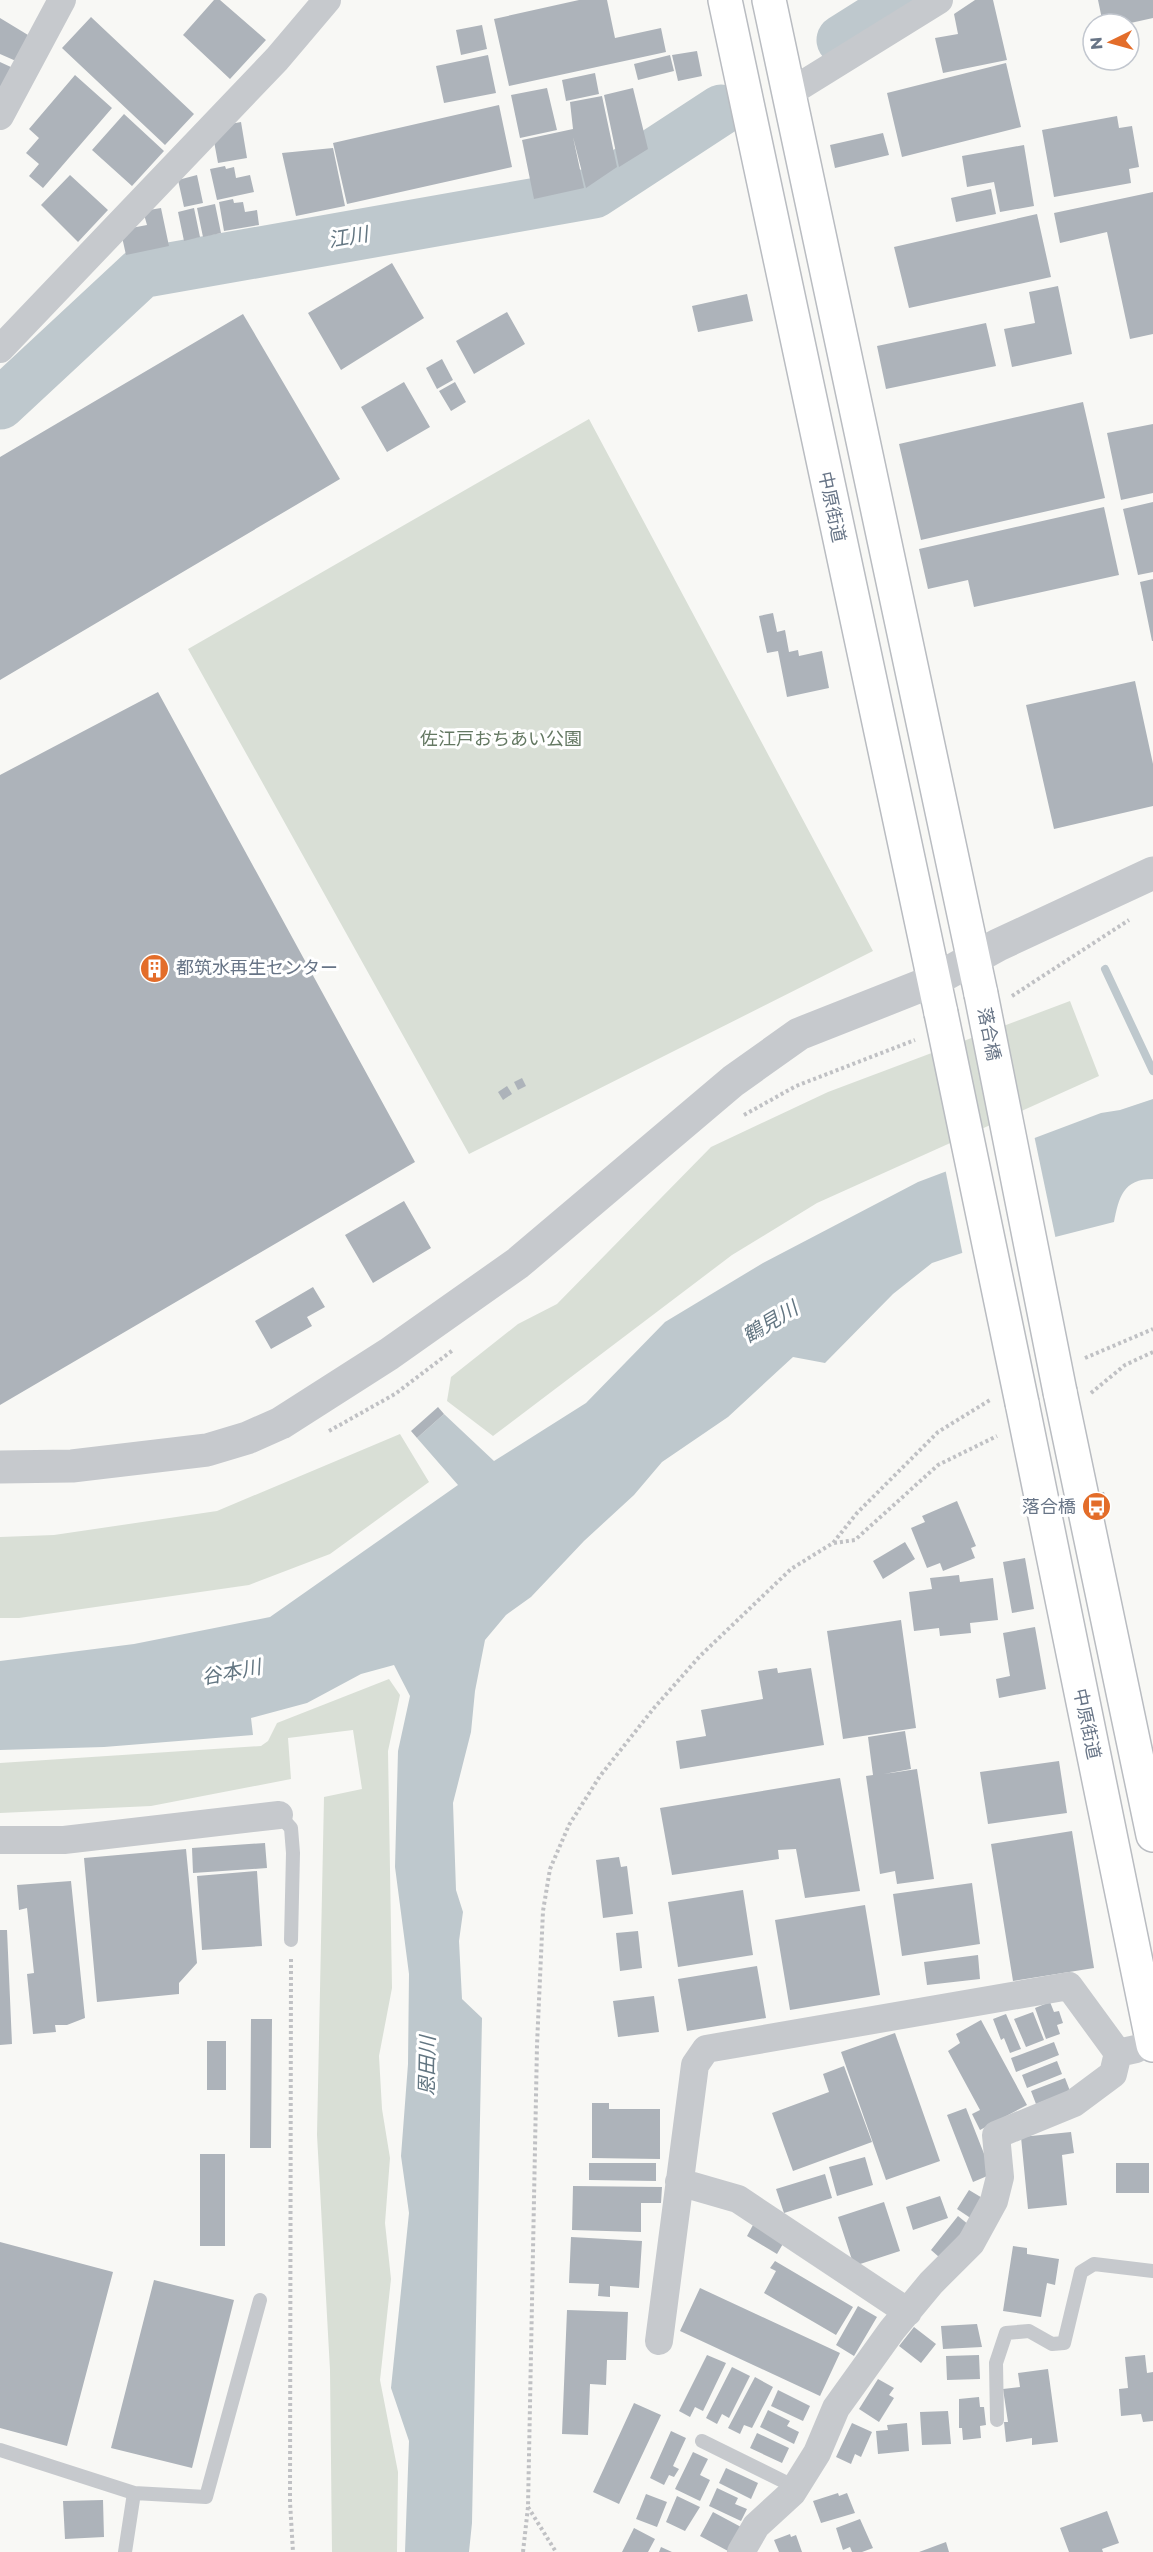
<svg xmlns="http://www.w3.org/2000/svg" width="1153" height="2552" font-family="Montserrat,'Noto Sans JP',sans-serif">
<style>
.green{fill:#d9dfd6}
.water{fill:#bec8cd}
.pier{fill:#f8f8f5}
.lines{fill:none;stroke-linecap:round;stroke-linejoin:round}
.stream{stroke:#bec8cd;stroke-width:8}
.river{stroke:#bec8cd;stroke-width:51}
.building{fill:#adb3ba}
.primary-casing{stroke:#b9bcc1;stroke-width:36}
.path{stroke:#c0c1c4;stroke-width:4;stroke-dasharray:3 3;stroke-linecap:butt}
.service{stroke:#c6c9cd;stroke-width:14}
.minor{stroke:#c6c9cd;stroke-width:28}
.tertiary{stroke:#c6c9cd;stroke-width:33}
.primary{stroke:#fff;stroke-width:33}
.primary-bridge-casing{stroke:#b9bcc1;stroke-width:36;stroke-linecap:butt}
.primary-bridge{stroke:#fff;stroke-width:33}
.labels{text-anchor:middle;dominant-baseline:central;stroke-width:6;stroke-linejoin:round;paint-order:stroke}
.street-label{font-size:18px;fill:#677486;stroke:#fff}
.park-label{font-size:18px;fill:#647862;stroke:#fff}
.poi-label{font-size:18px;fill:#677486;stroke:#fff;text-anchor:start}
.water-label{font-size:20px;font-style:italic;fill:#637682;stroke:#fff}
</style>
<rect width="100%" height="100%" fill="#f8f8f5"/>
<path class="green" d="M589,419l284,532 -404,203 -281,-505z
M1070,1001l29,75 -282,127 -85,52 -239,181 -46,-35 4,-24 67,-53 39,-20 154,-157 117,-55z
M400,1434l29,48 -99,72 -81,31 -230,33h-19v-81l54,-2 163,-24z
M389,1679l11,16 -12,56 4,237 -13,68 3,53 8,49 -5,65 6,56 -11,101 18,92 -1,80h-65l-2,-182 -13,-235 7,-338 38,-8 -9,-59 -65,8 3,41 -140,27 -151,7v-50l261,-17 7,-5 9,-18z"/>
<path class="water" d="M1153,1099v80c-30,0 -34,18 -39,43l-106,27 -43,3 -33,11 -39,31 -68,69 -32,-6 -65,60 -66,45 -28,33 -50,46 -53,56 -25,18 -21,25 -10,51 -4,41 -18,71 3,87 7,22 -4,29 3,58 20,19 -10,505 -3,29h-64l4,-111 -18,-53 18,-175 -8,-57 7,-92 1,-90 -14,-107 3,-116 12,-55 -16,-31 -33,9 -54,29 -56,15 2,17 -149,12 -104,3v-89l134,-17 136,-27 188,-132 -41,-47 27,-24 50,47 92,-58 79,-81 98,-59 155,-81 183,-69 19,-3z"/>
<path class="pier" d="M1034,1135l22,105 -48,12 -45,4 -18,-88z"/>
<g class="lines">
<path class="stream" d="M1105,969l48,102"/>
<path class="river" d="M842,40l64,-40
M0,404l141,-131 453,-80 127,-83"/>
</g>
<path class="building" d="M214,0h6l46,40 -36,39 -47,-44z
M579,0h28l8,38 46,-10 5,24 -157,34 -15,-67z
M975,0h18l14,60 -64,13 -8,-35 23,-4 -4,-20z
M1098,0h55v18l-27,6h-23z
M91,17l103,97 -29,31 -103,-97z
M0,18l28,17 -12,26 -16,-7z
M482,25l5,24 -26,6 -5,-25z
M697,51l5,25 -24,5 -6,-26z
M488,55l8,38 -52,10 -8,-37z
M670,55l4,16 -36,9 -4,-16z
M0,62l13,6 -13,28z
M1006,63l15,64 -119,30 -15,-64z
M595,73l4,21 -33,7 -4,-21z
M75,75l37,33 -69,80 -14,-12 10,-12 -13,-11 13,-15 -10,-9z
M547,88l10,42 -37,8 -9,-43z
M633,88l15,61 -29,18 -15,-72z
M602,96l15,71 -31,21 -13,-51 11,51 -50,11 -12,-59 51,-11 -3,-27z
M499,105l13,62 -165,37 -14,-61z
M124,114l40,37 -32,35 -40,-36z
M1117,116l2,12 13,-2 7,41 -10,2 2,14 -77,14 -12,-67z
M241,122l6,36 -29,5 -5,-27 12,-11z
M883,133l6,22 -54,13 -5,-23z
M1024,145l10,61 -34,6 -6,-30 -27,5 -5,-31z
M333,148l12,58 -49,10 -14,-63z
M225,166l1,3 8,-2 2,11 14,-3 4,17 -37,8 -7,-31z
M70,175l38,35 -30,32 -37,-37z
M197,175l6,28 -19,4 -6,-27z
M991,189l5,25 -40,8 -5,-24z
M1153,192v142l-23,5 -23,-107 -47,11 -6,-30z
M233,199l1,4 9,-1 2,10 12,-2 2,15 -35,6 -5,-29z
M215,204l6,29 -18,4 -6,-29z
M161,208l8,38 -43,9 -4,-18 4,-8 21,-4 -4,-14z
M194,208l6,29 -16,4 -6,-29z
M1037,214l14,63 -142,31 -15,-61z
M392,263l32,55 -83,52 -33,-57z
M1058,286l14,68 -60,13 -8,-38 31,-6 -6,-31z
M747,294l6,27 -55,11 -6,-26z
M507,312l18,32 -51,30 -18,-33z
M243,314l97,165 -340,201v-223z
M986,323l10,43 -110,23 -9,-43z
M442,359l11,21 -16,9 -11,-21z
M404,382l26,45 -43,25 -26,-45z
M455,382l11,20 -15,9 -12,-20z
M1083,402l22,96 -184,42 -22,-96z
M1153,424v69l-32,7 -14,-67z
M1153,502v70l-15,3 -15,-66z
M1104,507l15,68 -145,32 -6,-27 -40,9 -9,-40z
M1153,579v62h-1l-12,-59z
M773,613l4,19 8,-2 4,22 9,-2 1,6 23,-5 7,37 -42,9 -9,-46 -11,2 -8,-37z
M1135,681l18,83v42l-99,23 -28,-124z
M158,692l257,470 -415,243v-630z
M522,1078l4,8 -8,4 -4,-8z
M507,1086l5,8 -9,6 -5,-8z
M404,1201l27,47 -58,35 -28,-48z
M313,1287l12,20 -18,10 5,9 -41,23 -16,-28z
M438,1407l6,7 -27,24 -6,-7z
M1104,1492l5,19 -8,2 -5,-19z
M957,1501l19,45 -5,2 4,10 -32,13 -3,-8 -13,5 -16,-40 14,-6 -3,-6z
M905,1542l10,17 -32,20 -10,-18z
M1025,1558l9,51 -22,4 -9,-51z
M959,1575l1,7 33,-4 5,42 -28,3 1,10 -31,3 -1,-8 -25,3 -5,-39 23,-3 -2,-11z
M901,1620l15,108 -73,11 -16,-108z
M1035,1627l11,62 -47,9 -3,-19 14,-3 -7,-43z
M777,1668l1,5 33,-5 13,77 -144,24 -4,-28 30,-5 -5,-26 62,-11 -5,-28z
M905,1731l6,38 -27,5 33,-5 17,110 -37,5 -2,-13 -15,3 -14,-98 7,-1 -5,-38z
M1059,1761l8,52 -79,11 -8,-52z
M840,1778l20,113 -55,7 -9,-49 -18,1 1,9 -107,16 -12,-67z
M1072,1831l22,137 -81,13 -22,-137z
M265,1843l2,25 -74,5 -1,-25z
M186,1849l11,114 -18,20v11l-82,8 -13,-144z
M619,1857l2,10 6,-1 6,48 -30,4 -7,-58z
M257,1871l5,75 -60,4 -5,-74z
M71,1881l14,137 -18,7h-12l1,7 -23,2 -6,-60 7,-1 -7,-65 -8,2 -2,-25z
M972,1883l8,61 -78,12 -9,-62z
M743,1890l10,65 -75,12 -10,-65z
M865,1905l15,90 -90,15 -15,-90z
M0,1930h7l5,114 -12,1z
M638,1931l4,37 -22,3 -4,-38z
M978,1955l2,24 -53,6 -3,-23z
M757,1966l9,52 -79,13 -9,-52z
M654,1996l5,36 -41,5 -5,-36z
M1050,2002l4,10 5,-1 4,12 -6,2 3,9 -14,5 -11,-31z
M1033,2012l11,28 -18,7 -12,-28z
M1006,2014l15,35 -11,4 -6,-15 -3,2 -8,-21z
M251,2019h21l-1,129h-21z
M981,2020l46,85 -47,25 -8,-16 8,-4 -32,-59 12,-8 -4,-9z
M895,2033l45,128 -54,19 -45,-128z
M207,2041h19v49h-19z
M1054,2042l5,13 -43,17 -5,-14z
M1057,2061l5,13 -35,14 -5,-13z
M844,2066l28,76 -79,29 -21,-58 57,-21 -6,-18z
M1065,2078l5,13 -34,13 -5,-13z
M592,2103h17v6h51v50l-68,-1z
M966,2108l26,66 -19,8 -26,-67z
M1071,2132l3,21 -12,2 5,50 -39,4 -7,-72z
M200,2154h25v92h-25z
M865,2157l8,28 -36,11 -8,-29z
M589,2163h67v18l-67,-1z
M1116,2163h33v30h-33z
M825,2174l7,24 -48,15 -8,-24z
M573,2186l89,1 -1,16h-20v29l-69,-2z
M969,2190l15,9 -12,20 -15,-10z
M940,2196l8,22 -35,12 -7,-23z
M884,2202l16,49 -46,15 -16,-49z
M958,2216l11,9 -30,32 -8,-7z
M753,2225l31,17 -7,12 -30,-18z
M571,2237l71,4 -3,47 -29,-2v11l-12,-1 1,-12 -30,-1z
M0,2242l113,30 -46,174 -67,-18z
M1013,2246l14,2v6l32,5 -4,26 -8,-2 -6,34 -38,-6z
M775,2261l78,46 -17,28 -72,-42 12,-22 -6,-3z
M154,2280l80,20 -42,168 -81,-20z
M700,2288l140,65 -20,43 -140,-65z
M858,2306l19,11 -23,39 -18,-11z
M567,2310l61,2 -2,48h-19l-1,25 -16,-1 -2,51 -26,-1z
M977,2324l5,23 -39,2 -2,-23z
M914,2327l22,17 -15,19 -22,-17z
M707,2355l19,8 -23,48 -8,-4 -5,10 -11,-6z
M979,2355l1,24 -33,1 -1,-24z
M1145,2355l2,18 6,-1v49l-10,1 -2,-8 -20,2 -2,-27 9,-1 -3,-31z
M732,2367l18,9 -21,42 -7,-4 -5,10 -11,-6z
M1048,2369l10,73 -26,3v-7l-26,4 -2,-20h4l-5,-33 17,-2 -2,-14z
M755,2377l18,10 -21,41 -8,-3 -4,9 -12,-6z
M878,2379l16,9 -5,7 5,3 -15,24 -20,-13z
M778,2390l32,16 -7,15 -32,-15z
M979,2397l1,10h4l2,18 -6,1 1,12 -18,2 -1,-12h-3v-29z
M634,2403l27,12 -42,89 -26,-12z
M768,2410l22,11 -3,5 12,6 -5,12 -34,-17z
M948,2411l3,33 -29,1 -2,-33z
M852,2423l20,9 -11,25 -6,-3 -4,10 -15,-7z
M907,2423l2,28 -31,3 -2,-23 12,-1 -1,-5z
M671,2431l15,7 -13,28 6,3 -5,8 -5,-2 -5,10 -14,-7z
M757,2433l32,15 -7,15 -32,-15z
M693,2452l15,7 -8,16 10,5 -10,21 -25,-12z
M726,2468l32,15 -7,16 -32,-16z
M717,2488l21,10 -3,6 12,5 -6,12 -32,-15z
M838,2493l1,3 8,-3 8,20 -34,10 -8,-22z
M646,2494l21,8 -10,25 -21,-8z
M677,2496l23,11 -15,24 -19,-9z
M103,2500l1,37 -39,2 -2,-38z
M1107,2511l12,32 -17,6 1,3h-34l-9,-24z
M713,2512l28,15 -13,24 -28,-15z
M860,2519l13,29 -11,4h-10l-2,-5 -7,3 -7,-22z
M634,2528l21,11 -7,13h-26z
M790,2534l1,3 5,-2 6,17h-23l-5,-12z
M946,2542l3,10h-30z
M661,2547l11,5h-13z"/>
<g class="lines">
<defs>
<path id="primary" d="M725,0l216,1013
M769,0l212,994
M1060,1392l93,443
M1022,1403l131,642"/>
</defs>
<use href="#primary" class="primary-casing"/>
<path class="path" d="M1012,996l117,-76
M744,1115l52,-29 119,-46
M1085,1358l68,-29
M1091,1393l34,-28 28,-13
M329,1431l66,-37 58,-44
M834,1543l21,-3 83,-75 59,-29
M291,1959l-1,543 3,50
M528,2507l28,45
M523,2552l5,-45 9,-462 6,-134 7,-42 19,-44 31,-49 54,-68 46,-52 91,-87 42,-26 24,-30 81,-81 52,-32"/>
<path class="service" d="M279,1815l12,13 2,25 -2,87
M997,2420l-1,-57 10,-30 23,-2 23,13 12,-1 17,-71 13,-8 59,7
M702,2441l93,46
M0,2450l134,43 -9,59
M134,2493l72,4 54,-197"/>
<path class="minor" d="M789,93l150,-93
M0,116l62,-116
M0,349l277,-290 50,-59
M0,1840h64l215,-25
M679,2182l59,17 170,113
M659,2341l36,-276 11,-16 363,-63 49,67
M741,2552l15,-26 36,-33 25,-40 19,-45 56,-78 39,-47 40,-40 23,-42 6,-24 -4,-42 78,-32 39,-29 5,-21 18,-4"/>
<path class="tertiary" d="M0,1467l72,-1 135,-16 40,-12 34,-15 108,-69 129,-91 215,-182 66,-47 134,-53 65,-36 155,-72"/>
<use href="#primary" class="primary"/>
<defs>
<path id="primary-bridge" d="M981,994l79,398
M941,1013l81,390"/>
</defs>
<use href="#primary-bridge" class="primary-bridge-casing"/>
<use href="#primary-bridge" class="primary-bridge"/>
</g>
<defs>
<symbol id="building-disc" viewBox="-11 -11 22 22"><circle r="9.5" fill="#e36d2a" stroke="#fff"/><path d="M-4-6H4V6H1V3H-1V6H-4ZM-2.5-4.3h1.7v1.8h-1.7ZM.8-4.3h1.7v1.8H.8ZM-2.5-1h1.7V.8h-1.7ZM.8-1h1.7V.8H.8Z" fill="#fff"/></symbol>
<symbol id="bus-disc" viewBox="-11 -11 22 22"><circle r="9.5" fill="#e36d2a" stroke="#fff"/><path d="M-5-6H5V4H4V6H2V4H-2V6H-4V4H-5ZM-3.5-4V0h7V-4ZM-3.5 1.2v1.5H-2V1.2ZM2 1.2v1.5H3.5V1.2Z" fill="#fff"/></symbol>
</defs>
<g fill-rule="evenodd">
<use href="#building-disc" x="138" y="952" width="33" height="33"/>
<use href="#bus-disc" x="1080" y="1490" width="33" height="33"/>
</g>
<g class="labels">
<g class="street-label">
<text transform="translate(832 507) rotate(78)">中原街道</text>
<text transform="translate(989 1034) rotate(79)">落合橋</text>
<text transform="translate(1087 1724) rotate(78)">中原街道</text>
</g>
<g class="park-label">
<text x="501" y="739">佐江戸おちあい公園</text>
</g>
<g class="poi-label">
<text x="176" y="968">都筑水再生センター</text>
<text x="1076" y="1507" text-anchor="end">落合橋</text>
</g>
<g class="water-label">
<text transform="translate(348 237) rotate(-10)">江川</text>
<text transform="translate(770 1322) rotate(-31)">鶴見川</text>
<text transform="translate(231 1672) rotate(-11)">谷本川</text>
<text transform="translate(427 2066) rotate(-89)">恩田川</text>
</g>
</g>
<g transform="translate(1111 42) rotate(265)"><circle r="28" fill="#ffffff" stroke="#c2c7cf" stroke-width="1.5"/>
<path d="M0-4.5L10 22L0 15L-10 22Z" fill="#e36d2a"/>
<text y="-9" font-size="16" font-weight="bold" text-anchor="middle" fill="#677486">N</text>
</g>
</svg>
